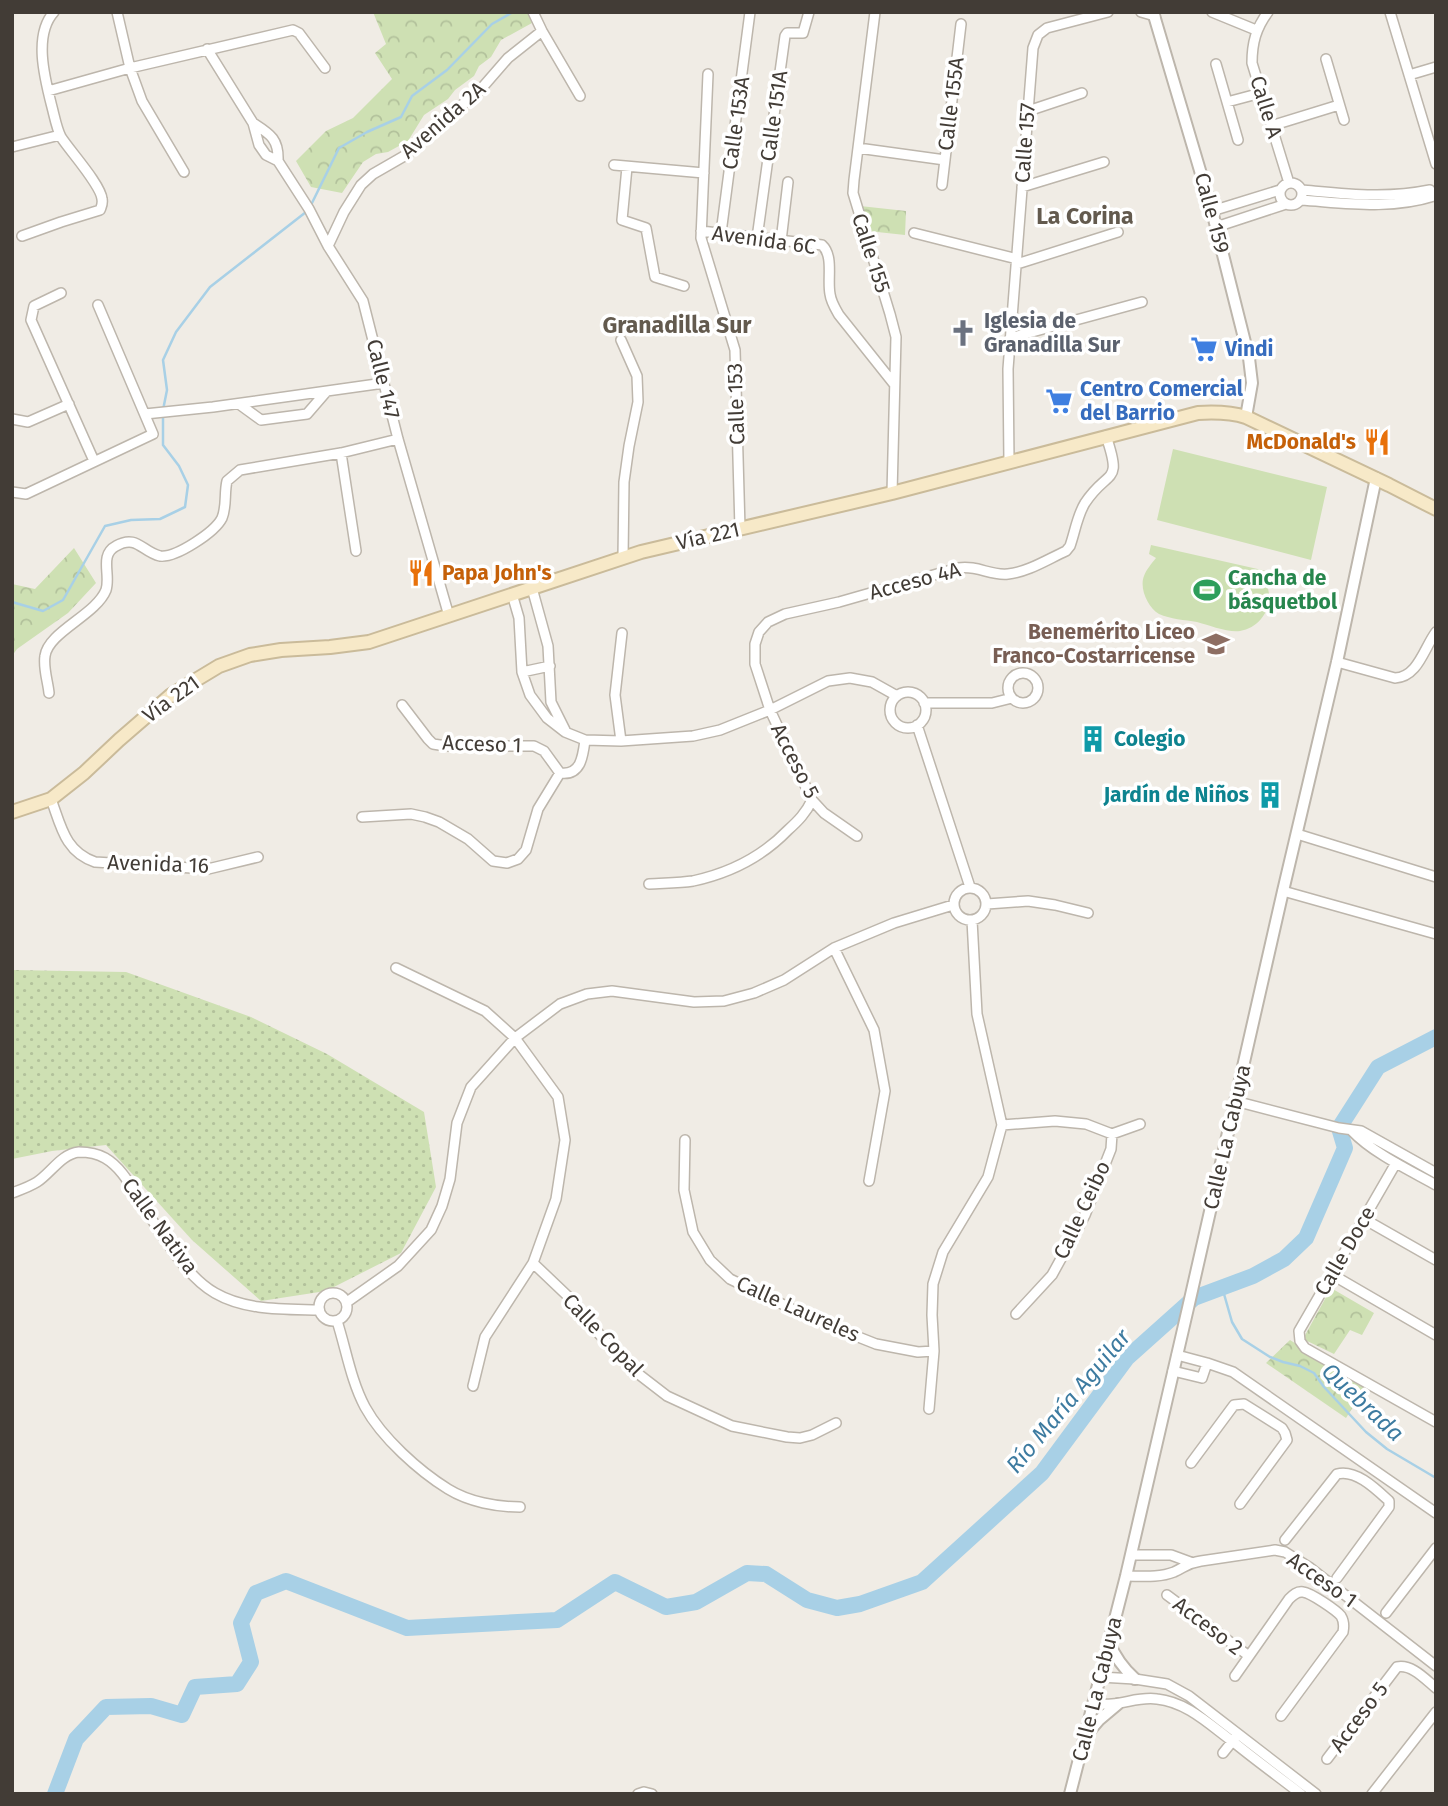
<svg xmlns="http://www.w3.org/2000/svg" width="1448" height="1806" font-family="'Fira Sans',sans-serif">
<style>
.grass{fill:url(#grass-dots)}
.forest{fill:url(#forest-crowns)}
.pitch{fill:#cee0b3}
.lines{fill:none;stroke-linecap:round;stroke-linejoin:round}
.stream{stroke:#a8d0e6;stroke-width:2.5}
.river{stroke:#a8d0e6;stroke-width:16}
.minor-casing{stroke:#bdb6ac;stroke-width:12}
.tertiary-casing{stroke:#bdb6ac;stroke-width:14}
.secondary-casing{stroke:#cabb9a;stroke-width:16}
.minor{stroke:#fff;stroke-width:9}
.tertiary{stroke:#fff;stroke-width:10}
.secondary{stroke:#f7e9c8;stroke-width:12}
.labels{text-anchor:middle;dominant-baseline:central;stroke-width:7;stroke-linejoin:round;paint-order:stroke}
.street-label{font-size:21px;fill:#423c36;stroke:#fff}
.worship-label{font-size:21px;font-weight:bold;fill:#5b616d;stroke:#fff;text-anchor:start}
.shop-label{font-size:21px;font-weight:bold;fill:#366cbe;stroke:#fff;text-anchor:start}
.food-label{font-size:21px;font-weight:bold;fill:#c56008;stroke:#fff;text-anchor:end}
.leisure-label{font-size:21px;font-weight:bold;fill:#27864d;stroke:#fff;text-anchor:start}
.education-label{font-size:21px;font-weight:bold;fill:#785e54;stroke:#fff;text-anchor:end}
.culture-label{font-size:21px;font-weight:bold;fill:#0d838f;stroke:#fff;text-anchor:start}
.neighbourhood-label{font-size:23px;font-weight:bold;fill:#635a4e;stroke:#fff}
.water-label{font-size:23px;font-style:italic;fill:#3d7ba0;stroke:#fff}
</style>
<defs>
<pattern id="grass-dots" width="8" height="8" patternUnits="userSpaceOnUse" patternTransform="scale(1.75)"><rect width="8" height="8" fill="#cee0b3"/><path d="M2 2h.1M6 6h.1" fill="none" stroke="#b2c19b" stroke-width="1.8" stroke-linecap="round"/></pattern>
<pattern id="forest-crowns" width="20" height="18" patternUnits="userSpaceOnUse" patternTransform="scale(1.75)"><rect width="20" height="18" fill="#cee0b3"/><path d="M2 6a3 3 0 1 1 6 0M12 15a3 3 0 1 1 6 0" fill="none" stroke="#b2c19b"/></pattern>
</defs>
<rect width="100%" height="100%" fill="#f0ece5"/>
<path class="grass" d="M12,970l114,2 125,45 76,37 97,58 12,75 -35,66 -75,38 -65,10 -69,-61 -86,-95 -54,6 -40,8z"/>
<path class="forest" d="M373,12h154l5,11 -31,17 -10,17 -12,9 -5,10 -19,14 -7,9 -24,16 -16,26 -20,11 -12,2 -13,8 -21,31 -31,-6 -15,-26 30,-30 27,-13 39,-39 -17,-26 11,-9z
M860,206l46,5 -1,24 -37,-4z
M74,548l22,35 -28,30 -51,36 -5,7v-72l23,5z
M1331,1288l43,25 -12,22 -12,-5 -16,24 -31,-15z
M1290,1340l75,48 -19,30 -80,-55z"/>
<path class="pitch" d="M1173,449l154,38 -16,73 -154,-40z
M1151,545l124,28 -3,10 -7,-1c12,20 -3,46 -25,49 -11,2 -32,-6 -43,-9 -12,-2 -27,-3 -38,-8 -11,-6 -20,-26 -15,-38 2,-6 8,-13 12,-18l-7,-4z"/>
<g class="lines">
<path class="stream" d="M310,207l29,-59 28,-16 34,-15 11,-21 35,-26 45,-46 21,-12
M163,410l4,-20 -4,-30 13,-28 34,-45 96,-75
M12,602l31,9 20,-11 42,-74 26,-6 29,-1 25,-12 3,-22 -9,-19 -16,-21v-29
M1222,1287l10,35 10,17 28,18 13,5 17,4 14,7 10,14 42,45 21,17 49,29"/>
<path class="river" d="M55,1794l21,-55 30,-32 45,-1 31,9 13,-28 42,-3 14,-22 -10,-39 15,-30 30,-12 121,47 150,-8 58,-38 51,25 30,-5 51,-29 19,1 41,26 30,8 23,-4 62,-22 120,-109 85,-115 67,-60 59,-22 31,-17 22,-21 39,-90 -6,-20 39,-61 58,-30"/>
<defs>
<path id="minor" d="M117,12l13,56 12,33 42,71
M533,12l9,19 38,65
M875,12l-21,168 -1,13 37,121 6,23 -4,156
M1141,12l14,4
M1212,12l44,18
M1268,12c-12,16 -16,31 -16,51l37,120
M1390,12l46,152
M207,49l46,74 6,22 7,10 12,6
M1326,59l18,61
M1216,64l22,76
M708,74l-7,164 34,112 5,179
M1409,75l27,-8
M48,91l82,-23 163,-38 6,3 26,35
M1227,102l34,-9
M1028,111l54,-18
M253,123c17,11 26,16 25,38
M1271,126l68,-21
M12,147l48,-12
M858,148l87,12
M278,161l31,48 19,37 35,55 35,138 51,177
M614,165l90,8
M627,167l-5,53 24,8 9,49 29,9
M1280 194a11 11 0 1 1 22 0a11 11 0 1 1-22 0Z
M942,185l19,-161
M1022,187l82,-25
M1302,190c45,4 84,9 128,0
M1301,200c45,3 89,10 133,-4
M1212,211l68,-21
M1216,227l70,-23
M701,231l121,14c12,11 5,34 8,49 1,8 5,14 9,21l55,69
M721,233l29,-221
M914,233l103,26
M22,236l39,-14 39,-12c2,-5 3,-6 2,-11 -1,-14 -32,-48 -41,-62 -4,-8 -6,-18 -8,-26 -7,-28 -21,-75 1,-99
M757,238l28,-202 2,-3h16l6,-21
M781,241l7,-59
M328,246l16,-34 17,-27 12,-11 33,-19 26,-25 49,-41 27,-31 34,-27
M1017,264l101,-32
M61,293l-27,13 -3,14 63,141
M1010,338l132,-36
M621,340l16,36 1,26 -9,44 -5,36 -1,76
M239,404l22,16 46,-6 19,-22
M145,414l68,-7 171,-24
M12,419l16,3 41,-18
M341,453l15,98
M1009,462l-1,-93 25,-321 5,-13 9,-7 61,-16
M12,492l14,2 127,-60 -55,-129
M532,588l16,58 3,56 14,28
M512,594l7,24 3,54 8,23 17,23 18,14 20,8 36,1 72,-5 27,-6 50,-20 58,-29 22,-3 22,4 25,14
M1337,662l58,16c23,-1 29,-30 41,-46
M522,672l28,-6
M1008 688a15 15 0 1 1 30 0a15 15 0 1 1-30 0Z
M890 710a18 18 0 1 1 36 0a18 18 0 1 1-36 0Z
M49,693c-1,-11 -6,-25 -4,-37 3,-24 51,-41 61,-66 5,-15 -7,-35 10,-44 21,-12 26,6 44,10 16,2 55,-24 62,-38 5,-12 2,-25 5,-37l13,-11 101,-17 57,-14
M924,703h68l20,-5
M402,705l26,34 5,5 13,2h88l10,5 16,22c21,3 23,-17 25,-33
M917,725l53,162
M621,741l-6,-46 7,-62
M51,799c10,27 14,53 44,63l113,7 50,-12
M362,817l49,-3 14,3 14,5 29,17 25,22 14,2 11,-4 8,-9 12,-41 22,-36
M1297,834l139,43
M857,836l-33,-23 -12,-13 -42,-90 -15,-46v-20l4,-12 9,-10 17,-8 54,-12 119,-34c20,-3 32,8 50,6 20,-2 40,-15 58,-23l4,-5c5,-14 7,-30 15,-43 23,-35 38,-17 21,-67
M649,884c14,-1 30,-1 44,-3 37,-8 69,-24 95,-51 10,-9 18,-17 24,-30
M954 904a16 16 0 1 1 32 0a16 16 0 1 1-32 0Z
M1283,891l153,43
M987,904l41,-3 27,4 33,8
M834,948l40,82 11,61 -16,90
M396,968l89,43 30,27 43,59 7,43 -9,59 -23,64 -48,74 -12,49
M1235,1101l104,27 22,3 75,42
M1002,1125l53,-4 31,3 26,10 28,-10
M1352,1131c21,22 57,39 84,54
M685,1140l-1,50 9,42 17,28 20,19 83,40 63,25 42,8 16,-1
M1396,1163l-97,168 1,10 5,7 131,74
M12,1193c8,-3 17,-6 25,-11 14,-9 24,-28 42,-30 8,0 19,2 26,6 14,8 23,23 31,36 20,31 47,81 79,99 31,18 70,16 104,17
M1364,1219l72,41
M533,1263l42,40 25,32 32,34 35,27 65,30 55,11 13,1 12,-3 24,-12
M1331,1274l105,61
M319 1307a14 14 0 1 1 28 0a14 14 0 1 1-28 0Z
M347,1302l51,-36 33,-36 11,-24 8,-27 7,-56 14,-36 44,-49 45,-34 27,-10 25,-3 82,11 30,-1 30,-8 30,-13 50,-32 60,-25 59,-18
M1016,1314l36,-39 33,-60 26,-66 1,-15
M337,1321c9,28 14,60 28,86 17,31 54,64 83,82 21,13 49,18 72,18
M1177,1355l30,8 26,9 203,141
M1173,1371l29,7 5,-15
M929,1409l5,-58 -2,-36 1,-31 10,-32 45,-75 14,-52 -25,-111 -5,-94
M1191,1463l43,-58 10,-1 38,24 3,5 2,7 -47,64
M1285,1540l52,-66c19,-5 39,15 52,27v6l-52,71
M1131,1555h40l19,7
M1126,1576c15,0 33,2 48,-4 11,-5 13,-9 27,-11l74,-11 10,2 24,15 127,99
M1167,1595l82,61
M1386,1613l50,-65
M1235,1676l54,-77c4,-4 8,-8 14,-7 8,1 33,18 38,24 3,5 3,11 2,16l-62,84
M1100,1677l35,2 32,5 22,12 127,98
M1093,1703c26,5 41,-7 64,-4 31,3 55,28 79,45 21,17 43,33 65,50
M1223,1753l12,-15
M1327,1759l70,-92c15,-3 28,12 39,21
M638,1794l6,-2 8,2
M1372,1794l64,-82"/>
<path id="tertiary" d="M1153,12l59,199 37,147 3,25 -6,34
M1109,1642c6,15 14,26 26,37
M1086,1735l13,-15 19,-16
M1070,1794l56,-218 62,-268 95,-417 54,-229 39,-184"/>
<path id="secondary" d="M12,812l39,-13 33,-26 35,-33 52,-45 48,-29 31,-11 31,-5 49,-3 39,-5 272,-90 251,-59 306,-80c17,-1 32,-1 48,4l143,68 47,24"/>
</defs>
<use href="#minor" class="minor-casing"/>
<use href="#tertiary" class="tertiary-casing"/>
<use href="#secondary" class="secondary-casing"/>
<use href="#minor" class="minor"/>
<use href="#tertiary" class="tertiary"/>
<use href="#secondary" class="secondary"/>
</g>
<defs>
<symbol id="church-bare" viewBox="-9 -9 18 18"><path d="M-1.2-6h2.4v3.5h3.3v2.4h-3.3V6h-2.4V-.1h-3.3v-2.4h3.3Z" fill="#6b7280" stroke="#fff" stroke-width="2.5" paint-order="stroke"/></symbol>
<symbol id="supermarket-bare" viewBox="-9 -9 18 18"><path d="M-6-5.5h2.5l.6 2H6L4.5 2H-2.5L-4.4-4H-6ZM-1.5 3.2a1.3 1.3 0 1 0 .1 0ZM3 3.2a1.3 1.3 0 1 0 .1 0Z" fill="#3f7fe0" stroke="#fff" stroke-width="2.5" paint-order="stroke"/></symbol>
<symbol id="restaurant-bare" viewBox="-9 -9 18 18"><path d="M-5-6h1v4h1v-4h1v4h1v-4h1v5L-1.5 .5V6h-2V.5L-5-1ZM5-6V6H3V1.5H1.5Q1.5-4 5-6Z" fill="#e8710a" stroke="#fff" stroke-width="2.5" paint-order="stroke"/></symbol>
<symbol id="stadium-bare" viewBox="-9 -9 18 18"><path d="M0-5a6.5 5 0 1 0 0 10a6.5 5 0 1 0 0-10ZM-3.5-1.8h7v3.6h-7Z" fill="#2e9e5b" stroke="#fff" stroke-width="2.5" paint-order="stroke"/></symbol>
<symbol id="school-bare" viewBox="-9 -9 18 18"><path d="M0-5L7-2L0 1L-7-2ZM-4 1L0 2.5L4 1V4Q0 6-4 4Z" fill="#8d6e63" stroke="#fff" stroke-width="2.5" paint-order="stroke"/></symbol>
<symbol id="building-bare" viewBox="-9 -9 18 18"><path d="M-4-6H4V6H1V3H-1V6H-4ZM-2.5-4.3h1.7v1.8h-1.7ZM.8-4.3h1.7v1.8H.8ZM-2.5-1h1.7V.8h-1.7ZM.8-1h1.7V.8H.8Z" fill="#0f9aa8" stroke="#fff" stroke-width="2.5" paint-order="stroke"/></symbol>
</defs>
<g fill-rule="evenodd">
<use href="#church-bare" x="944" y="314" width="38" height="38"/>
<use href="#supermarket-bare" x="1185" y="330" width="38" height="38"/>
<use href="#supermarket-bare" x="1040" y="382" width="38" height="38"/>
<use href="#restaurant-bare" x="1358" y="423" width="38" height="38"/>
<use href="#restaurant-bare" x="402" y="554" width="38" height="38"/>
<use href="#stadium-bare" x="1188" y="571" width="38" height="38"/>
<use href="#school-bare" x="1197" y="625" width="38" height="38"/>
<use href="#building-bare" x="1074" y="720" width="38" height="38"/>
<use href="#building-bare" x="1251" y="776" width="38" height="38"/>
</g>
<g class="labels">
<g class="street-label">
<text transform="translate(951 104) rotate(-83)">Calle 155A</text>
<text transform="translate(1266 107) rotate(73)">Calle A</text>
<text transform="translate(774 116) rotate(-82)">Calle 151A</text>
<text transform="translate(443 120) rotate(-41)">Avenida 2A</text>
<text transform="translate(736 123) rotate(-82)">Calle 153A</text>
<text transform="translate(1025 143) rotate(-86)">Calle 157</text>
<text transform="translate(1212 213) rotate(75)">Calle 159</text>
<text transform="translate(764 240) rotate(8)">Avenida 6C</text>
<text transform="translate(871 253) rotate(72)">Calle 155</text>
<text transform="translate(383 379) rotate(76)">Calle 147</text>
<text transform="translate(736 404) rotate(-92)">Calle 153</text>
<text transform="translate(708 536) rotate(-13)">Vía 221</text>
<text transform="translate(915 581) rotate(-15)">Acceso 4A</text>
<text transform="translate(171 699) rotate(-36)">Vía 221</text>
<text transform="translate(482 744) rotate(2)">Acceso 1</text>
<text transform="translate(795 761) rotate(63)">Acceso 5</text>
<text transform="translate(158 864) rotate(2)">Avenida 16</text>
<text transform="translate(1227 1137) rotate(-77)">Calle La Cabuya</text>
<text transform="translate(1082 1210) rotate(-65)">Calle Ceibo</text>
<text transform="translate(160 1226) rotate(54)">Calle Nativa</text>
<text transform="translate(1345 1251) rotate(-60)">Calle Doce</text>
<text transform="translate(798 1309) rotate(24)">Calle Laureles</text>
<text transform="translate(603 1335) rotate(46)">Calle Copal</text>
<text transform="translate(1322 1580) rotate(35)">Acceso 1</text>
<text transform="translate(1208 1626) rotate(37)">Acceso 2</text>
<text transform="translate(1097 1689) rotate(-76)">Calle La Cabuya</text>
<text transform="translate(1359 1717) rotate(-53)">Acceso 5</text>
</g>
<g class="worship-label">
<text x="984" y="321">Iglesia de<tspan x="984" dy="24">Granadilla Sur</tspan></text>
</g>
<g class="shop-label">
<text x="1225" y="349">Vindi</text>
<text x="1080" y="389">Centro Comercial<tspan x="1080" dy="24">del Barrio</tspan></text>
</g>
<g class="food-label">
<text x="1356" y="442">McDonald's</text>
<text x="442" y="573" text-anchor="start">Papa John's</text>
</g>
<g class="leisure-label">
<text x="1228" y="578">Cancha de<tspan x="1228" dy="24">básquetbol</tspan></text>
</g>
<g class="education-label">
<text x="1195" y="632">Benemérito Liceo<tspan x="1195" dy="24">Franco-Costarricense</tspan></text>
</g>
<g class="culture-label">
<text x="1114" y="739">Colegio</text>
<text x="1249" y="795" text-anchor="end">Jardín de Niños</text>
</g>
<g class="neighbourhood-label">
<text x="1085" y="216">La Corina</text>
<text x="677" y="325">Granadilla Sur</text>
</g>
<g class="water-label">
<text transform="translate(1068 1401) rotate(-50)">Río María Aguilar</text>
<text transform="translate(1363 1402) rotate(43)">Quebrada</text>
</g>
</g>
<rect width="1448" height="1806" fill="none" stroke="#423c36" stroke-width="28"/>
</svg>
